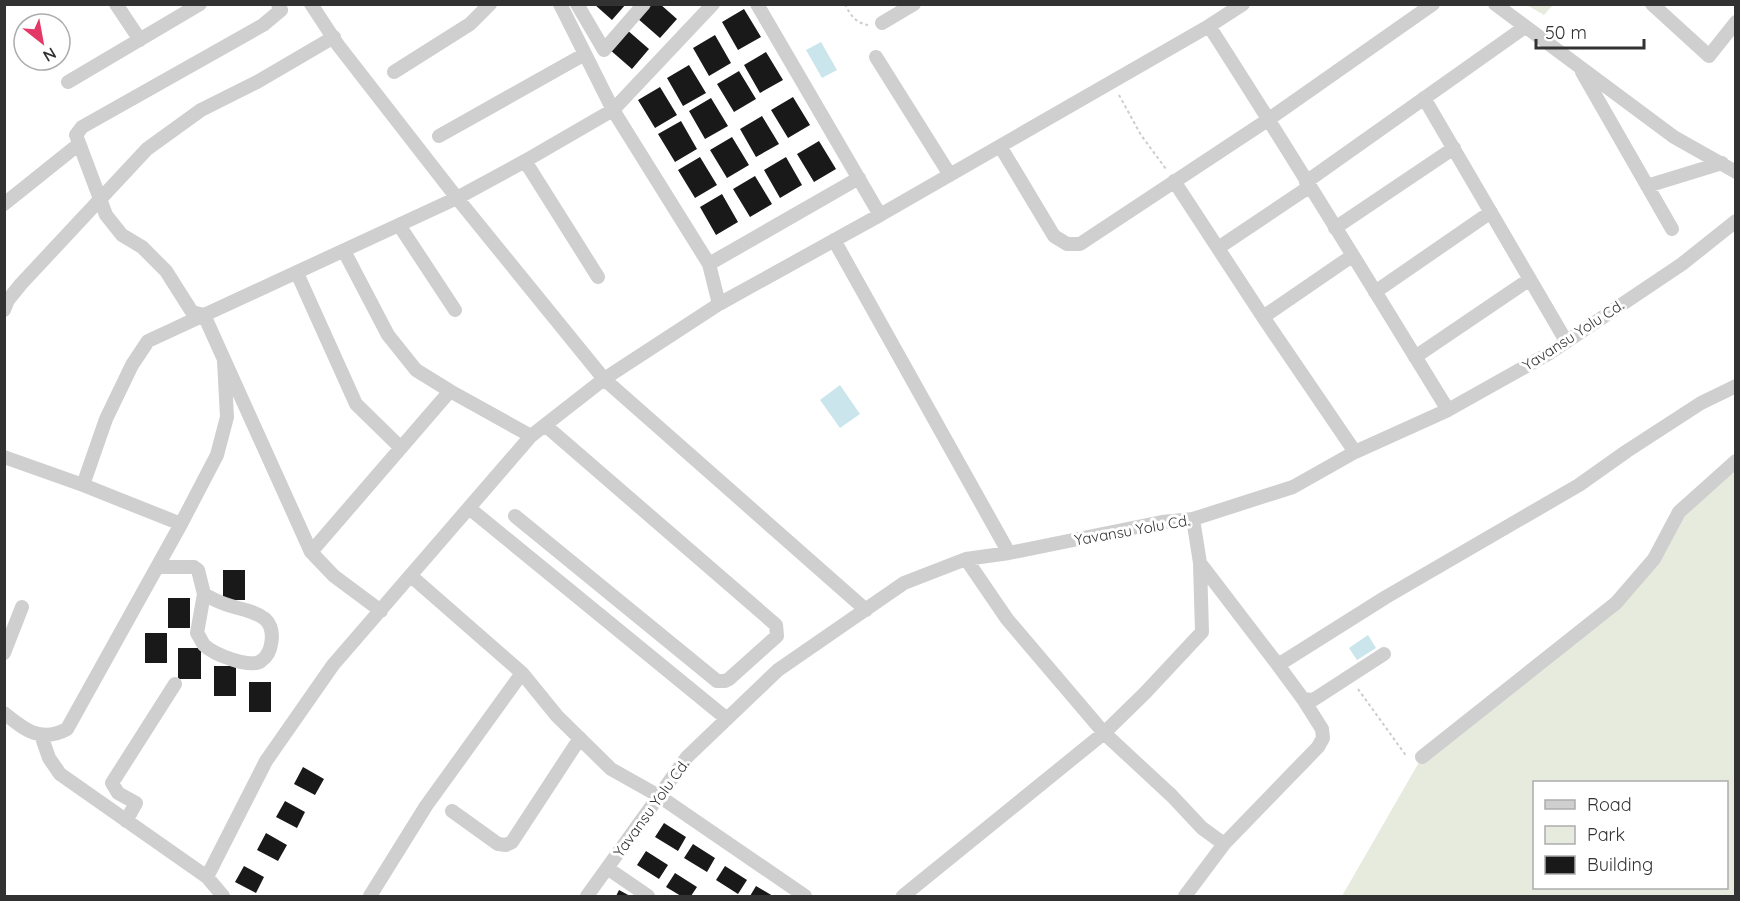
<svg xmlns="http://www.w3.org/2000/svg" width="1740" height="901" font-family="Quicksand,sans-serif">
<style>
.green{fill:#e7ebdd;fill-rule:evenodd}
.water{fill:#cae5eb}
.building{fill:#191919}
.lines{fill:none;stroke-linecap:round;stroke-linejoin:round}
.path{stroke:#ccc;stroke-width:2;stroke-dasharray:3 3;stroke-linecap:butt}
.minor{stroke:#cfcfcf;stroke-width:14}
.labels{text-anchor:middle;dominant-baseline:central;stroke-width:6;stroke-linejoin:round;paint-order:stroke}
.street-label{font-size:15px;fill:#323232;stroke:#fff}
</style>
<rect width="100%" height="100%" fill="#fff"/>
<path class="green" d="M1525,4h28v1l-9,10z
M1735,461v435h-393l80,-139 194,-154 63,-91zM1534,782h192v106h-192z"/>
<path class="water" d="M821,42l16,28 -15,8 -16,-28z
M840,385l20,29 -20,14 -20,-28z
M1368,635l8,13 -19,12 -8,-12z"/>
<path class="building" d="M594,4h32l-14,16z
M649,4h11l17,15 -17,19 -23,-20z
M744,9l17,28 -23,13 -16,-28z
M626,29l23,20 -17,20 -23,-20z
M715,35l16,28 -22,13 -16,-28z
M766,52l17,28 -23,13 -16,-28z
M689,65l17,28 -23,13 -16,-28z
M739,71l17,28 -22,13 -17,-28z
M660,87l17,28 -22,13 -17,-28z
M793,97l17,28 -22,13 -17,-28z
M711,98l17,28 -23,13 -16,-28z
M762,116l17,28 -23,13 -16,-28z
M681,121l16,28 -22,13 -17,-28z
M732,137l17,28 -22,13 -17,-28z
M819,141l17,28 -22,13 -17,-28z
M700,157l17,28 -22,13 -17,-28z
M786,157l16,28 -22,13 -16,-28z
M755,176l17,28 -22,13 -17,-28z
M722,194l16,28 -22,13 -16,-28z
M223,570h22v30h-22z
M168,598h22v30h-22z
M145,633h22v30h-22z
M178,648h23v31h-23z
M214,666h22v30h-22z
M249,682h22v30h-22z
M303,767l21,12 -9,16 -21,-11z
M285,801l20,11 -8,16 -21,-11z
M664,823l22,14 -8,14 -23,-14z
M266,833l21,12 -9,16 -21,-11z
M693,844l22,14 -8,14 -23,-14z
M646,851l22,14 -9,14 -22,-14z
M244,866l20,11 -8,16 -21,-11z
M725,866l22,14 -9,14 -22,-14z
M675,873l22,14 -6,9h-10l-15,-9z
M756,886l17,10h-23z
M619,890l11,6h-14z"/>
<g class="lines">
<path class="path" d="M845,4c5,11 11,19 23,21
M1119,95l22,40 25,34
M1358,689l49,68"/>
<path class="minor" d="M116,4l24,36
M311,4l27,41 119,153 147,181 262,231
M560,4l53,106 96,154 10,40
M577,4l27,46 40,-46
M1495,4l179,133 62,35
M1652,4l57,52 27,-34
M882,23l32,-19
M1209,26c82,127 160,256 239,384
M876,57l74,118
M394,72l76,-48 20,-20
M1582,72l90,157
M68,82l132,-78
M1424,98l142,243
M439,136l146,-82
M1000,146l54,90 13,8h13l189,-125 164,-115
M525,161l73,116
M1174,181l89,136 92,135
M1306,182l219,-155
M1647,186l75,-23
M4,204l75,-60
M880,215l329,-189 34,-22
M399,225l56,85
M1335,228l119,-80
M834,240l175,313
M1218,248l91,-61
M344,251l44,84 28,35 34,21 81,45
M709,264l150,-86
M297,273l59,131 45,44
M1375,292l116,-80
M4,310l4,-10 13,-16 126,-135 54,-39 56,-28 77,-45
M204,315l-12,-3 -26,-41 -24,-24 -20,-12 -16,-20 -30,-80 6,-8 181,-102 18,-15 -3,-6
M204,315l107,237 23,24 47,35
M1263,317l89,-61
M1415,357l115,-78
M4,457l79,28 98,39
M83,485l23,-66 26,-54 16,-24 309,-143 68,-37 88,-51 100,-106
M469,508l258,211
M515,516l202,165h8l4,-2 48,-43 -1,-11 -230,-199
M311,552l139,-161
M966,559l41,60 97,114 68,63 30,32 22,16
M157,567h37l4,3 6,24 -7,39c2,3 5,9 7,12 9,9 46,24 57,16 12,-8 15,-32 4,-42 -11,-9 -27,-10 -40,-15 -7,-2 -14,-6 -21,-10
M411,576l111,97 35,43 54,53 48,27 146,100
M4,653l18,-46
M1278,665l108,-68 193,-112 48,-34 74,-48 35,-17
M1303,699l10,1 71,-46
M4,713c21,17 37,30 63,16l114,-205 36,-69 10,-38 -3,-56
M41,735l8,23 11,16 147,103 16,19
M1422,757l194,-154 38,-44 25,-47 57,-51
M452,811l46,33 8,1 6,-3 68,-104
M126,821l10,-18 -18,-10 -6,-10 63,-99
M607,868l41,28
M207,877l59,-116 67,-96 198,-229 73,-57 115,-75 161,-89 -123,-211
M370,896l56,-90 96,-133
M587,896l100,-139 91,-87 126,-87 62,-24 43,-6 153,-31 31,-3 100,-32 62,-35 93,-42 100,-56 134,-90 54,-43
M903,896l201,-163 41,-40 57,-61 -2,-69 -7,-44
M1185,896l39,-52 94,-97 5,-9 -1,-9 -19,-30 -25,-34 -78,-102"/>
</g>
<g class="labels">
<g class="street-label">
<text transform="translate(1573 335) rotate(-33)">Yavansu Yolu Cd.</text>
<text transform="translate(1132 530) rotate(-10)">Yavansu Yolu Cd.</text>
<text transform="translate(651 808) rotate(-54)">Yavansu Yolu Cd.</text>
</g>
</g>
<rect width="1740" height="901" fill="none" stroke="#323232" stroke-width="12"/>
<rect x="1533" y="781" width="195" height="108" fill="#ffffff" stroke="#adadad" stroke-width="1.5"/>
<rect x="1545" y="800" width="30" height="9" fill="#cfcfcf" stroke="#adadad" stroke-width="1.5"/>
<text x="1587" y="811" font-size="18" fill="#323232">Road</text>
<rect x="1545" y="826" width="30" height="18" fill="#e7ebdd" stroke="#adadad" stroke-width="1.5"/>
<text x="1587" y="841" font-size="18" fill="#323232">Park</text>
<rect x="1545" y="856" width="30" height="18" fill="#191919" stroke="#adadad" stroke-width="1.5"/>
<text x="1587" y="871" font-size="18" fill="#323232">Building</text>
<g transform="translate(42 42) rotate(149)"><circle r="28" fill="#ffffff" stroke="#adadad" stroke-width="1.5"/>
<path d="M0-4.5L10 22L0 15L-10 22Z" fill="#e43867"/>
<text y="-9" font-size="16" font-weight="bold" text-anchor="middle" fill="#323232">N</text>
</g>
<path d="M1536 39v9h108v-9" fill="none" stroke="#323232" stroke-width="3"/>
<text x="1545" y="39" font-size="18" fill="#323232" stroke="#ffffff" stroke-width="4.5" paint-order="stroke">50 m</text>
</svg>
